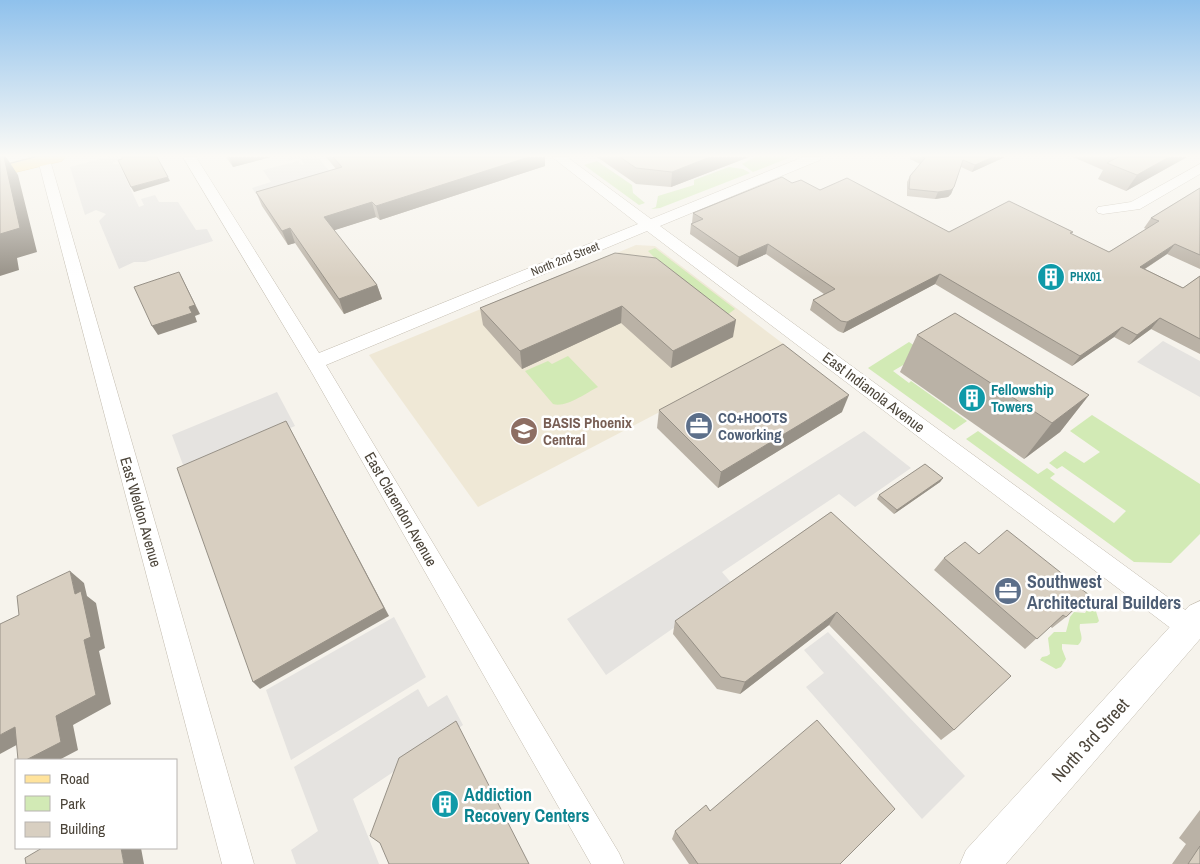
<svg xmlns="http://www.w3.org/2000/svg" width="1200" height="864" font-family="'Archivo Narrow',sans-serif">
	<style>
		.education { fill: #efe8d6 }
		.green { fill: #d2eab5 }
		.parking { fill: #e5e3e0 }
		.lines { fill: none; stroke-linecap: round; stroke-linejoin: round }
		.minor-casing { stroke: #c2bbae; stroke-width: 1 }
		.tertiary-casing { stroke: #c2bbae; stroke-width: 1 }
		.primary-casing { stroke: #e6c16a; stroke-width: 1 }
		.minor { fill: #fff; fill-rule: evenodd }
		.tertiary { fill: #fff; fill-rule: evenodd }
		.primary { fill: #ffe39c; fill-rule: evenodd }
		.tram { stroke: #9a9a9a; stroke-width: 1 }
		.wall { fill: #bab2a6 }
		.shaded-wall { fill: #979187 }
		.building { fill: #d8cfc1; stroke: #979187 }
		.labels { text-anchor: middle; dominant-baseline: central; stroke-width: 5; stroke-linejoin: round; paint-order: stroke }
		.far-street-label { font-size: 12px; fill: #4b4439; stroke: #fff }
		.far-culture-label { font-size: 12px; font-weight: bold; fill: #0d838f; stroke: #fff; text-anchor: start }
		.culture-label { font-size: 15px; font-weight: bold; fill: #0d838f; stroke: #fff; text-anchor: start }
		.street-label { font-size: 15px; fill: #4b4439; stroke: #fff }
		.service-label { font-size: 15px; font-weight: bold; fill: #4e5e75; stroke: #fff; text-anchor: start }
		.education-label { font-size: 15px; font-weight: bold; fill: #785e54; stroke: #fff; text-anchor: start }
		.near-service-label { font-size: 18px; font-weight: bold; fill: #4e5e75; stroke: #fff; text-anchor: start }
		.near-street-label { font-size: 18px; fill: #4b4439; stroke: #fff }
		.near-culture-label { font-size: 18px; font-weight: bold; fill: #0d838f; stroke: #fff; text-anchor: start }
	</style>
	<rect width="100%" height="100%" fill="#f6f3ec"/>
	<polygon class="education" points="636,245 655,246 786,346 478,507 369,355"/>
	<g class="green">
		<polygon points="755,157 791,157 753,172 742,164"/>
		<polygon points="597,161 632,185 633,193 645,203 639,205 584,165"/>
		<polygon points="729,167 743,169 750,173 660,208 651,209 656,207 658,196 694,185 694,180"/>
		<polygon points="655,248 735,309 718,322 648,251"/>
		<polygon points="909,342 921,350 910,361 893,371 909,383 911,381 967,421 954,430 868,368"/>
		<path d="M568,356L598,387C586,393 566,408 553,404L525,371L548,361L552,364Z"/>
		<polygon points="1092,415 1200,484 1200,534 1171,563 1134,562 966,439 978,431 1038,474 1047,468 1055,474 1050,478 1114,523 1126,511 1062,466 1057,469 1049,463 1065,451 1084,463 1100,452 1070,431"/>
		<path d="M1085,592L1091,595L1099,621L1097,623L1080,624C1078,632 1086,638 1078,645L1062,644V649L1066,659L1061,667L1056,669L1040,660L1042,657L1047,656L1050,654L1048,638L1054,632H1066L1070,617L1074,612L1085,613L1087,610L1081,594Z"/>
	</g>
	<g class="parking">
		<polygon points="107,157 130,157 113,162 114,164 119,164 139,207 144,205 141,199 155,195 159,202 178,202 196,230 207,229 213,241 145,262 134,262 119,269 99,221 106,214 96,210 85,215 70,167"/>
		<polygon points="287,157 318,157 330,172 256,194 252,188 271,182 263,170 298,161 302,165 304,164 300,158 289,160"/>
		<polygon points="1163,341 1200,361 1200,397 1137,362"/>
		<polygon points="277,392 295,426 186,473 172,435"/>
		<polygon points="864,431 911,468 855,507 839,494 722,572 734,586 606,675 567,619"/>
		<polygon points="394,617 426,677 291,760 266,690"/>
		<polygon points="828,632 965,776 922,819 806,687 824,673 804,650"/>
		<polygon points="418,689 428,707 447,695 463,725 353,799 379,864 296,864 291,850 318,831 294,767"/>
	</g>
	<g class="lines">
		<g class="minor-casing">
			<g id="minor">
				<polygon points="39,157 49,157 50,160 254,864 222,864 38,160"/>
				<polygon points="183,157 196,157 319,353 638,224 552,157 567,157 651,219 803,157 821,157 820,160 660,226 1199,620 1199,636 1190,640 1181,636 647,231 326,365 619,853 624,864 591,864 312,373"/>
				<polygon points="1200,164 1200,174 1140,209 1103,214 1098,213 1096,210 1098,207 1131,202"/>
			</g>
		</g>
		<g class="tertiary-casing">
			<polygon id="tertiary" points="1200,601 1200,639 1006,864 960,864 966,850 1189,606"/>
		</g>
		<g class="primary-casing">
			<polygon id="primary" points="34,157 65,157 62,161 0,176 0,166"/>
		</g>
		<use href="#minor" class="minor"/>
		<use href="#tertiary" class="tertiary"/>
		<use href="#primary" class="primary"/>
		<polyline class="tram" points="0,166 35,157"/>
	</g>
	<g class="wall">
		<polygon points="226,157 271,157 233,167"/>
		<polygon points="326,157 545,157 545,166 380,220 376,217 334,230 377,285 382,299 344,314 295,243 288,245 262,206 256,192 336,169"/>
		<polygon points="597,157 749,157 671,187 636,184"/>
		<polygon points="910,157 1005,157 972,172 961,167 951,194 948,197 935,199 907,196 907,182 910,176 920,164 910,159"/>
		<polygon points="1073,157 1187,157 1126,191 1098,179 1103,170"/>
		<polygon points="792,183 820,190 949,232 1073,232 1071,234 1109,252 1146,229 1144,228 1151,218 1200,188 1200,269 1167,254 1145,269 1183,288 1200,276 1200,354 1151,329 1129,345 1114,337 1072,366 935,284 843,333 838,331 810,310 813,300 824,294 766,254 737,267 690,234 691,224 693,224 692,223 693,213"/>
		<polygon points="615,253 733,337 671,368 621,323 522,369 483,325 480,308"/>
		<polygon points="917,335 1089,395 1060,432 1024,459 900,372"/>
		<polygon points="659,410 842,412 718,488 657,428"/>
		<polygon points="943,478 940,482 894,514 877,499 879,495"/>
		<polygon points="831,512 954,730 941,740 829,625 740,694 717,689 673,634 675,621"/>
		<polygon points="979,554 1066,617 1052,628 1050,626 1025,649 934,570 944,558"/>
		<polygon points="1200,810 1200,864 1172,864 1186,844 1179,838"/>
		<polygon points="710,811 840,864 689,864 672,839 675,831"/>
	</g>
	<g class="shaded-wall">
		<polygon points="4,157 6,157 18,175 37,252 17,258 19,270 0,276 0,234"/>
		<polygon points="229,157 271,157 233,167"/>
		<polygon points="529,157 545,157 545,166 380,220 376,206"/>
		<polygon points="710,157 749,157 671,187 672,172"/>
		<polygon points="993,157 1005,157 972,172 975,165"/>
		<polygon points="1169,157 1187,157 1126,191 1137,175"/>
		<polygon points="168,177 170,181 134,192 131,187"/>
		<polygon points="954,187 951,194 948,197 935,199 938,192"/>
		<polygon points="372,202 376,217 329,232 324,217"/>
		<polygon points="290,228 295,243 288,245 282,231"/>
		<polygon points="768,244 766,254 737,267 739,257"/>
		<polygon points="1175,244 1167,254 1132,277 1140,267"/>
		<polygon points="179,272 200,314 195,316 197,322 158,335 152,326 189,307"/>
		<polygon points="940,274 935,284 843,333 847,322"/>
		<polygon points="377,285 382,299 344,314 339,299"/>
		<polygon points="622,306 621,323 522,369 520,351"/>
		<polygon points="1160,318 1151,329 1129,345 1137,335"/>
		<polygon points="736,320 733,337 671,368 673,351"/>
		<polygon points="1122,327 1114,337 1072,366 1080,356"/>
		<polygon points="849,395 842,412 718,488 721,472"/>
		<polygon points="1089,395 1060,432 1024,459 1052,423"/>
		<polygon points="286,421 389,616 260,689 253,682"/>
		<polygon points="943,478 940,482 894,514 897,510"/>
		<polygon points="70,571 84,583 87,596 96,603 105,648 99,651 111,704 73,725 78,750 59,760 26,760 56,716 75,594"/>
		<polygon points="837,612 829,625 740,694 745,682"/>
		<polygon points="15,727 33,736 0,754 0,735"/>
		<polygon points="121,848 141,848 144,864 124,864"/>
	</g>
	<g class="building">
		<polygon points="0,157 4,157 20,228 0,234"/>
		<polygon points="122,157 157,157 168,177 131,187 118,160 122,159"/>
		<polygon points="333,157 529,157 376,206 372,202 324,217 377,285 339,299 290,228 282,231 256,192 342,167"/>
		<polygon points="620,157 710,157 672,172 636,168"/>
		<polygon points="922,157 993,157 975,165 963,160 954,187 951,190 938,192 909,189 910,176 925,158"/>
		<polygon points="1118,157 1169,157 1137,175 1107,163"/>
		<polygon points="782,177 792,183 801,180 820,190 847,178 949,232 1009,201 1073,232 1070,233 1109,252 1159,221 1151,218 1200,188 1200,255 1175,244 1140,267 1183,288 1200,276 1200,339 1160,318 1137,335 1122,327 1080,356 940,274 847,322 841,321 813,300 835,289 768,244 739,257 691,224 703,219 693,213"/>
		<polygon points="615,253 656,258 736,320 673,351 622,306 520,351 480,308"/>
		<polygon points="179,272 195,305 189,307 192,313 152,326 134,287"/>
		<polygon points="955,313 1089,395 1052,423 917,335"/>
		<polygon points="783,344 849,395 721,472 659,410"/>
		<polygon points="286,421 384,608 253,682 177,468"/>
		<polygon points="925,464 943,478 897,510 879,495"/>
		<polygon points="831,512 1011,676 954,730 837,612 745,682 721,677 675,621"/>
		<polygon points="1007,530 1089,595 1066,617 1063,615 1037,639 944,558 965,542 979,554"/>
		<polygon points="70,571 75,594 81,591 91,637 84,640 96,695 56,716 61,742 26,760 18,760 15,727 0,735 0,624 19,615 17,596"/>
		<polygon points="817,720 895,809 840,864 698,864 675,831 706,805 710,811"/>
		<polygon points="456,721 529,864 389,864 380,843 370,836 399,758"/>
		<polygon points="1200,846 1200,864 1188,864"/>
		<polygon points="42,848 121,848 124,864 26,864 25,858"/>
	</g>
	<linearGradient id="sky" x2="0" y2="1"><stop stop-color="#8fc1ec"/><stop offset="0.56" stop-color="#fbfaf6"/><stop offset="1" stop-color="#fbfaf6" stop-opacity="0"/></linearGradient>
	<rect width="1200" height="278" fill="url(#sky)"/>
	<defs>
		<g id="building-disc" transform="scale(1.4375)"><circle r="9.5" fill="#0f9aa8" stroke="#fff"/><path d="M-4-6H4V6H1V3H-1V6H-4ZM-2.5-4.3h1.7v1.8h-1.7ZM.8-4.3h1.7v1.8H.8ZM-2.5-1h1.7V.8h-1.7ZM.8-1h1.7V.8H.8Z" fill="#fff"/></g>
		<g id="office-disc" transform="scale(1.4375)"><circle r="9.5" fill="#5c6f8a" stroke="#fff"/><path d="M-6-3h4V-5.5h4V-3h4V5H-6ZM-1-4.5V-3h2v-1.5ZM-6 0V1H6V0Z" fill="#fff"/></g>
		<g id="school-disc" transform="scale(1.4375)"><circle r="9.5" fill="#8d6e63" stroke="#fff"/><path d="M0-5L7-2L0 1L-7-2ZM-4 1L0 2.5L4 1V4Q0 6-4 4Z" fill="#fff"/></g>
	</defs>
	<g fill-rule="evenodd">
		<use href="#building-disc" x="1051" y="277"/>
		<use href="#building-disc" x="972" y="398"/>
		<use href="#office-disc" x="699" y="426"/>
		<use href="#school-disc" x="524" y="431"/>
		<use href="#office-disc" x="1008" y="591"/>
		<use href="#building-disc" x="445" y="804"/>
	</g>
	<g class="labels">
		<g class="far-street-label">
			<text transform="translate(565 259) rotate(-22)">North 2nd Street</text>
		</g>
		<g class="far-culture-label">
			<text x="1070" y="277">PHX01</text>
		</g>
		<g class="culture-label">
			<text x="991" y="389">Fellowship<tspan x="991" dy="17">Towers</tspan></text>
		</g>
		<g class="street-label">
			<text transform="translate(874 392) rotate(37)">East Indianola Avenue</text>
			<text transform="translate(401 509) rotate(60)">East Clarendon Avenue</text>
			<text transform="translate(141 512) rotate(74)">East Weldon Avenue</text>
		</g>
		<g class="service-label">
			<text x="718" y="417">CO+HOOTS<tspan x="718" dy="17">Coworking</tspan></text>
		</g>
		<g class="education-label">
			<text x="543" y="422">BASIS Phoenix<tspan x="543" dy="17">Central</tspan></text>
		</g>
		<g class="near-service-label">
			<text x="1027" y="581">Southwest<tspan x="1027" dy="21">Architectural Builders</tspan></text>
		</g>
		<g class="near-street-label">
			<text transform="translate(1090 740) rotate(-48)">North 3rd Street</text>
		</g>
		<g class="near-culture-label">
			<text x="464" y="794">Addiction<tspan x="464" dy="21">Recovery Centers</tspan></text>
		</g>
	</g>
	<rect x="15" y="759" width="162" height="90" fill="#ffffff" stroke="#b7b4b0"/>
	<rect x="25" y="775" width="25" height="8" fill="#ffe39c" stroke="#b7b4b0"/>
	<text x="60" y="784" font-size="15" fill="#4b4439">Road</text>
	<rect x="25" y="796" width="25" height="15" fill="#d2eab5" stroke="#b7b4b0"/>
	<text x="60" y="809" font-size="15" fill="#4b4439">Park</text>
	<rect x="25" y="822" width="25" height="15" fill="#d8cfc1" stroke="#b7b4b0"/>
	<text x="60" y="834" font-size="15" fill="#4b4439">Building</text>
</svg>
